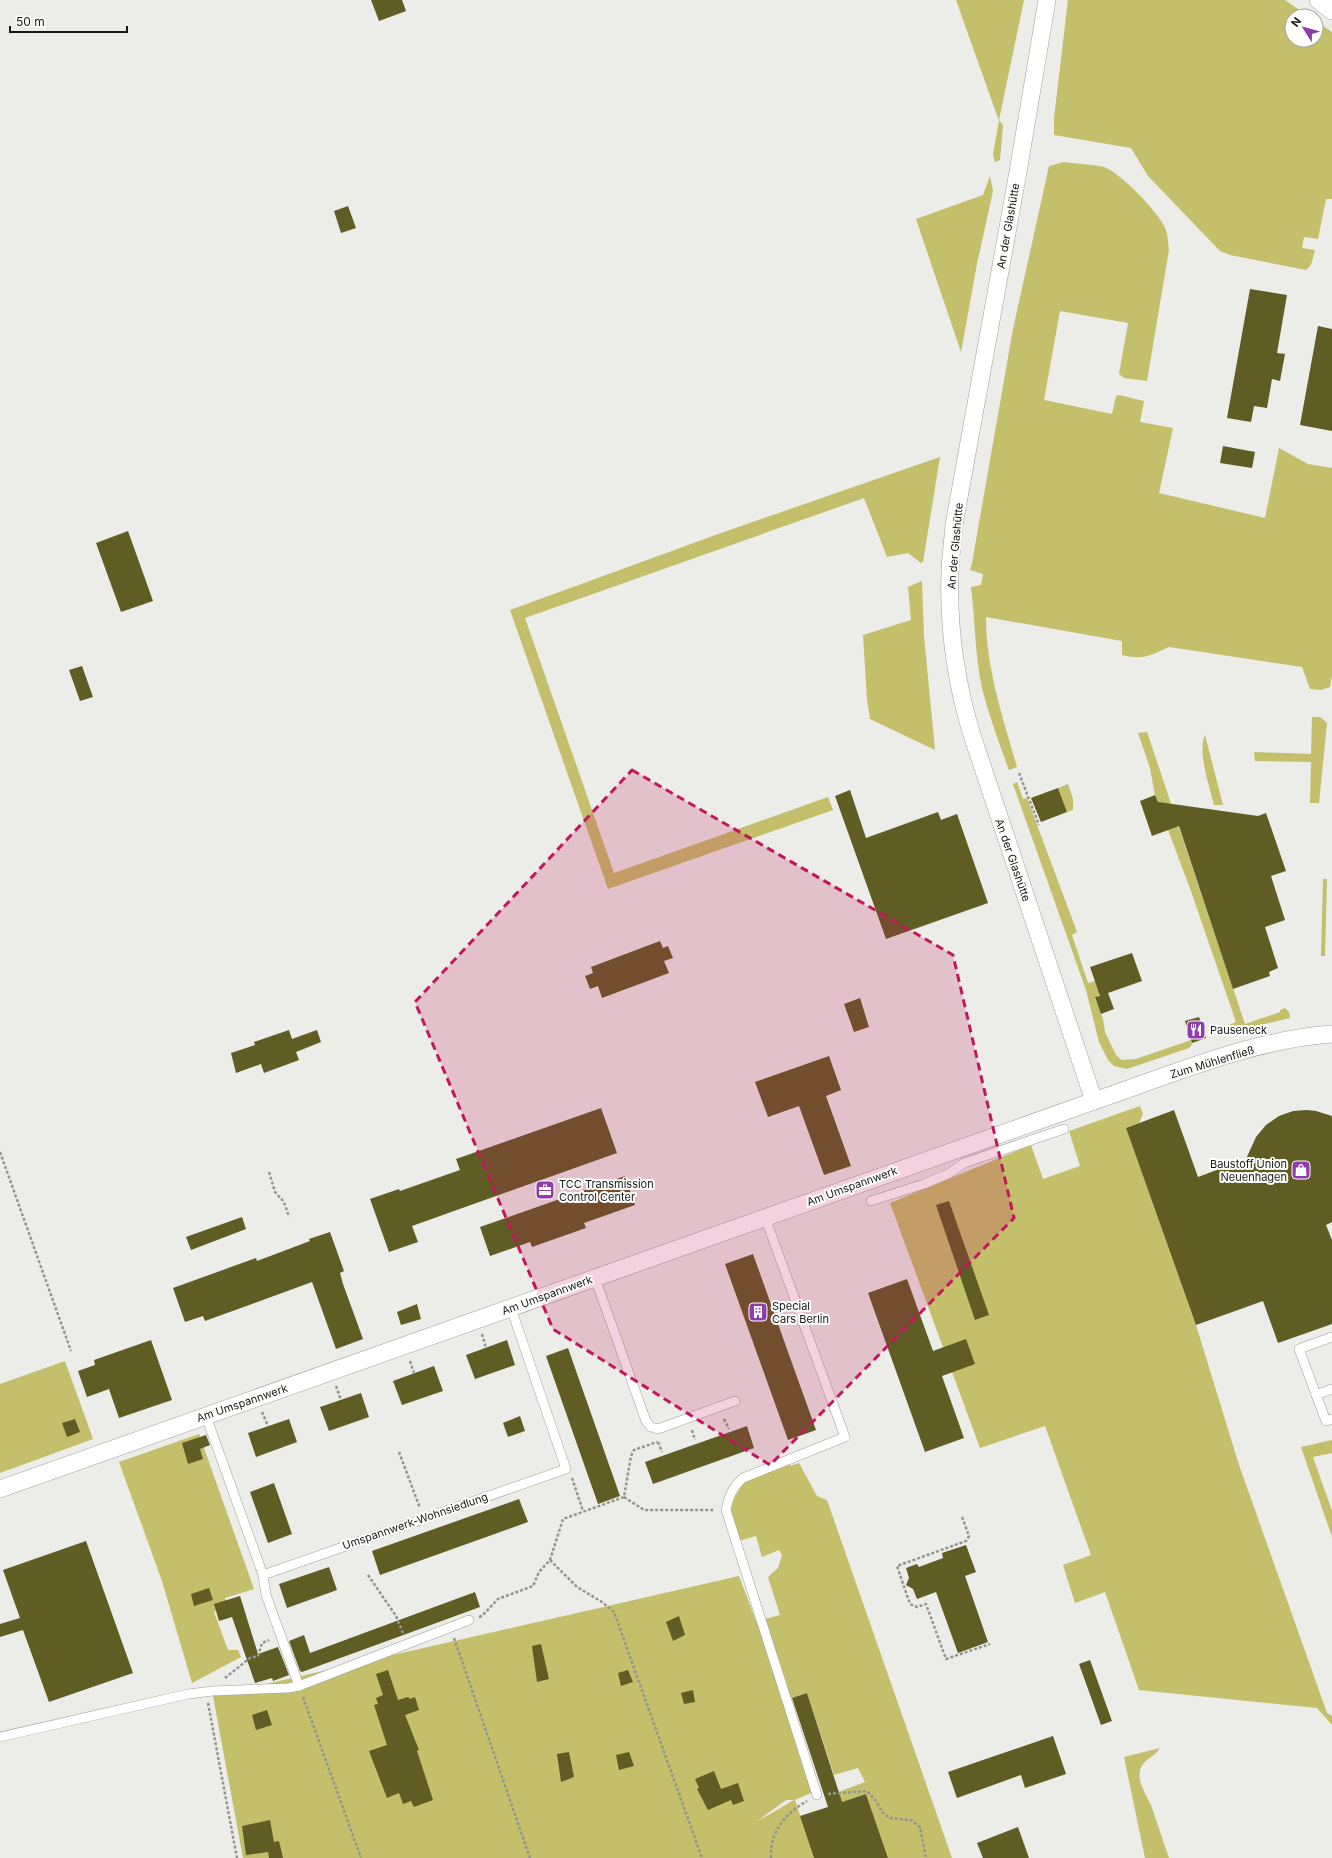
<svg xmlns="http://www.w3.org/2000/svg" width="1332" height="1858" font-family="Inter,sans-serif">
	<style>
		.green { fill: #c3bf6a; fill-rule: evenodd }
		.building { fill: #5f5c24 }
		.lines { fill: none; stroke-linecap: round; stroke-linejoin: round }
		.lane-casing { stroke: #9f9f9c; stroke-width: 10 }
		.street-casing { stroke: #9f9f9c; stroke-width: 18 }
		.path { stroke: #949492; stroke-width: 2.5; stroke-dasharray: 3 2; stroke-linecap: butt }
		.lane { stroke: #fff; stroke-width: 9 }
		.street { stroke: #fff; stroke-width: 17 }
		.marked { fill: #c2185b; fill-opacity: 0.2; stroke: #c2185b; stroke-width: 3; stroke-dasharray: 8 5; stroke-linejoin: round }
		.labels { text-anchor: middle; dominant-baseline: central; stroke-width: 4; stroke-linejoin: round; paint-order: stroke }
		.street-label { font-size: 11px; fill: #171716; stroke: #fffffe }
		.poi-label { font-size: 11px; fill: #171716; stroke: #fffffe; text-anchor: start }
	</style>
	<rect width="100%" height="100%" fill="#ecece8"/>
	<g class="green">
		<polygon points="956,0 1024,0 999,120 1003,125 1000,160 995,162 993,154 999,121"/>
		<polygon points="1068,0 1285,0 1308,16 1292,16 1292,40 1316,40 1316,21 1332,32 1332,199 1326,199 1318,239 1304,237 1302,248 1315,250 1311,265 1306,270 1230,255 1220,251 1148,176 1131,148 1054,135 1054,118"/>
		<path d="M1064,162C1077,164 1091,164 1104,167C1118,171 1156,210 1163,224C1168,232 1168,241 1169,250L1147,381L1124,378L1119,374L1128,323L1060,311L1044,400L1112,414L1116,396L1119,395L1144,401L1140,422L1173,428L1159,493L1265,518L1279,448L1308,464L1332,468V675L1330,687L1321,690L1310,689L1302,667L1169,647C1149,656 1144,660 1122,655V641L986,617C986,668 1003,718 1017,767L1009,770C999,743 989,716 982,688C975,655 975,620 971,587L981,585L983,574L970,570L972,563L1013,329L1049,166Z"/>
		<polygon points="990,176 993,191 977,264 961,352 916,219 983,195"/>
		<polygon points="940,457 923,562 921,563 908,553 887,557 864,498 525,618 614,873 828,797 833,810 608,889 510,610 721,533"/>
		<polygon points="922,581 924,636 935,750 870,719 867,699 863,635 911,620 908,587"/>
		<polygon points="1312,717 1320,717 1327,723 1319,803 1310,803 1311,762 1255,761 1254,752 1311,754"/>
		<polygon points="1147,732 1245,1024 1280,1012 1280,1010 1285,1008 1289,1012 1290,1018 1232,1032 1229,1025 1236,1022 1192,894 1155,795 1150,768 1138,733"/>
		<path d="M1205,735L1223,805H1214C1210,788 1197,751 1205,735Z"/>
		<polygon points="1017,782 1023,799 1027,798 1077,932 1072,935 1088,983 1095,981 1100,995 1095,998 1103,1019 1105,1032 1116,1055 1122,1060 1136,1059 1191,1040 1192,1045 1189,1048 1127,1069 1114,1066 1108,1060 1099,1042 1086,990 1013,784"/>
		<polygon points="1068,784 1073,799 1073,810 1067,812 1058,788"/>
		<polygon points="1323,879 1327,879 1325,956 1321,956"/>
		<polygon points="1140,1106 1143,1114 1139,1123 1126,1128 1196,1325 1239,1465 1327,1713 1332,1716 1332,1725 1317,1708 1139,1690 1105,1592 1075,1603 1063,1565 1091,1555 1045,1426 980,1448 890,1203 1031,1145 1043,1179 1080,1166 1069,1131"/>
		<polygon points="65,1361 93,1439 0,1473 0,1384"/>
		<polygon points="199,1434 254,1589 225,1598 227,1607 214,1612 228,1650 238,1650 241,1657 192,1683 162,1581 119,1462"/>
		<polygon points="1332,1440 1332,1453 1313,1457 1332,1511 1332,1537 1301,1447"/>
		<polygon points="790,1462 790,1466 799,1463 817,1496 827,1500 952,1858 888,1858 866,1794 831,1806 833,1794 865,1782 858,1768 834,1775 807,1693 792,1698 789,1697 787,1684 765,1619 780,1615 768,1577 778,1568 782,1555 779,1550 762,1557 756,1536 742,1540 737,1540 730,1506 742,1485 746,1482"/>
		<path d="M739,1576L820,1789L795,1800L814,1858H243L213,1696ZM786,1800H794L756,1822Z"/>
		<path d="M1160,1748C1155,1757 1143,1759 1140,1770C1137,1783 1148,1797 1152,1808C1158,1825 1163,1841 1169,1858H1145L1124,1757Z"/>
	</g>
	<g class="building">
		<polygon points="371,0 402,0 406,11 379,21"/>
		<polygon points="348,206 356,228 341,233 334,211"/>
		<polygon points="1250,289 1287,295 1277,353 1285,354 1280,381 1272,379 1267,408 1254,406 1251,422 1227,418"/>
		<polygon points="1318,326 1332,329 1332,431 1300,425"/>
		<polygon points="1223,446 1255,452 1252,468 1220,463"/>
		<polygon points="128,531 153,601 121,612 96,543"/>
		<polygon points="82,666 93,697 80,701 69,670"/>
		<polygon points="1058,788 1067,812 1041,822 1031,798"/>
		<polygon points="850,790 866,838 938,812 941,820 957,814 988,903 886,939 835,796"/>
		<polygon points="1155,795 1158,802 1258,816 1266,813 1286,871 1271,876 1285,920 1265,927 1278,968 1269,972 1270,976 1233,989 1179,826 1152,836 1140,801"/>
		<polygon points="660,941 663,948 668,946 673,958 664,961 669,973 602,998 598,986 590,989 585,976 593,973 591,967"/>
		<polygon points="1132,953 1142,981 1108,993 1114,1009 1101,1014 1095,997 1100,996 1090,967"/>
		<polygon points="860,998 869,1027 854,1032 844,1004"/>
		<polygon points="1199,1017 1206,1038 1192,1043 1185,1021"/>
		<polygon points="289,1030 292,1039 317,1030 321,1042 296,1052 299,1060 264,1073 261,1064 236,1073 231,1053 255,1045 254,1042"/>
		<polygon points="829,1056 841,1090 826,1096 851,1166 824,1175 799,1106 768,1117 755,1082"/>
		<polygon points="601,1108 617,1153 412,1226 418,1242 389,1252 370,1199 399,1189 400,1191 460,1170 456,1159"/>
		<polygon points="1174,1110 1198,1177 1246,1159 1256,1137 1266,1125 1279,1116 1293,1111 1307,1110 1316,1111 1332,1116 1332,1222 1326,1225 1332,1240 1332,1324 1278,1343 1263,1301 1196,1325 1126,1128"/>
		<polygon points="625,1176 635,1205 584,1223 586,1228 532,1247 530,1242 490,1256 480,1227"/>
		<polygon points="949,1201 989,1315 975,1320 936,1205"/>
		<polygon points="242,1217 246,1229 191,1250 186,1237"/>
		<polygon points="330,1232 344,1271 340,1273 343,1284 363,1339 336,1349 312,1282 205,1321 203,1316 185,1322 173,1288 256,1258 257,1261 310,1241 309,1239"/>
		<polygon points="753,1254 816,1430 788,1440 725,1264"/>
		<polygon points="907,1279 933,1351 966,1339 975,1364 942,1376 964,1438 925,1452 868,1293"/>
		<polygon points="417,1304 421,1319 401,1325 397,1312"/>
		<polygon points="151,1340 172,1400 119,1418 109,1389 87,1397 78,1371 95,1365 94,1360"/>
		<polygon points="507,1340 515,1365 475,1379 466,1355"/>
		<polygon points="568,1348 620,1496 598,1504 546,1356"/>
		<polygon points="434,1366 443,1391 402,1405 393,1381"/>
		<polygon points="361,1393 369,1417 329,1431 320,1407"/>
		<polygon points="520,1416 525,1431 508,1437 503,1423"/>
		<polygon points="75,1419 80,1432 67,1437 62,1423"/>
		<polygon points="289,1419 297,1442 256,1457 248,1433"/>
		<polygon points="747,1426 754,1448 653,1484 645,1462"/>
		<polygon points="206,1435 210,1445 200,1449 203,1459 188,1464 182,1443"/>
		<polygon points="274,1483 292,1534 268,1543 250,1492"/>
		<polygon points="519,1499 528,1522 380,1575 372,1551"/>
		<polygon points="86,1541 133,1673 49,1702 23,1630 0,1637 0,1624 20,1618 3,1570"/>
		<polygon points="966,1545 976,1572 965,1576 988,1642 958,1653 936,1592 917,1599 913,1589 906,1585 909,1578 906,1568 917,1564 919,1567 943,1558 942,1553"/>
		<polygon points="329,1567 337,1590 287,1608 279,1584"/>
		<polygon points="209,1588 213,1600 194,1606 191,1594"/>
		<polygon points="475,1592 480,1607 302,1672 300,1671 289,1641 304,1635 310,1653"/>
		<polygon points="240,1596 258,1654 278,1647 289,1675 273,1681 272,1678 255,1683 232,1617 219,1621 214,1604"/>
		<polygon points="679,1616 685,1635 673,1641 666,1622"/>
		<polygon points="541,1644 549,1679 537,1682 532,1646"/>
		<polygon points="1090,1660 1112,1721 1101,1725 1079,1664"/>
		<polygon points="388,1670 398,1700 408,1697 410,1699 415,1697 419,1710 405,1715 419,1750 417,1751 433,1800 414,1807 411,1801 403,1804 399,1793 387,1798 369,1751 387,1745 374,1705 378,1704 376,1698 383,1695 376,1674"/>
		<polygon points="628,1670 633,1682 621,1686 618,1673"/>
		<polygon points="693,1690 695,1702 684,1704 681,1693"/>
		<polygon points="807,1693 842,1802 866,1794 888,1858 814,1858 800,1816 828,1807 792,1698"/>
		<polygon points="267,1710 272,1725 256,1730 252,1715"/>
		<polygon points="1053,1736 1066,1774 1025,1788 1021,1775 957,1798 948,1772"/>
		<polygon points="569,1752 574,1777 561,1782 557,1754"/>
		<polygon points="629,1752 634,1766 619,1770 616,1755"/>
		<polygon points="714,1771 721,1789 738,1783 744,1801 733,1805 731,1800 708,1810 697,1789 699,1788 695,1779"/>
		<polygon points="270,1820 274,1842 279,1841 283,1858 269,1858 268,1852 246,1855 242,1826"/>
		<polygon points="1018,1827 1029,1858 983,1858 977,1843"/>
	</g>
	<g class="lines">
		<g class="lane-casing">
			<g id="lane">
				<polyline points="871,1201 924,1184 948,1174 964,1163 1064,1129"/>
				<path d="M765,1217L845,1437L743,1478C732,1488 729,1496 726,1510L817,1795"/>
				<polyline points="595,1278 646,1421 651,1427 658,1429 735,1401"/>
				<polyline points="1332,1337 1299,1349 1326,1421 1332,1419"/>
				<polyline points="1316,1395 1332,1389"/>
				<polyline points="206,1416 263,1575 266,1595 299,1686"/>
				<polyline points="263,1575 566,1469 511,1308"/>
				<polyline points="0,1737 188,1694 213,1691 288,1688 299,1686 469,1620"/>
			</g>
		</g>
		<g class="street-casing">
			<g id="street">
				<path d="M1047,0L1018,172L954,525C953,541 950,558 950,574C948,628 956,681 971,732L1094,1101"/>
				<polyline points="1318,0 1332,11"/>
				<path d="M0,1489L1094,1101C1171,1075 1250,1040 1332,1034"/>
			</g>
		</g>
		<g class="path">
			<polyline points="1019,773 1039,825"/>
			<polyline points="0,1152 71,1351"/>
			<polyline points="269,1172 275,1192 284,1202 289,1217"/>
			<polyline points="482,1334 486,1348"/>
			<polyline points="410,1361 414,1373"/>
			<polyline points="336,1386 341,1400"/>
			<polyline points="262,1412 268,1426"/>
			<polyline points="724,1419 729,1429"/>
			<polyline points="692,1430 695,1440"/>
			<polyline points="658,1442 662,1452"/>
			<polyline points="399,1452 420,1508"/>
			<polyline points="572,1478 583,1511"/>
			<polyline points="624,1497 644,1510 714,1510"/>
			<polyline points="962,1517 969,1536 966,1541 897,1566 910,1604 917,1607 926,1604 946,1659 990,1644"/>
			<polyline points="550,1560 577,1587 602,1602 614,1612 702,1858"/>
			<polyline points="368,1575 396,1616 403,1633"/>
			<polyline points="479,1617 482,1616 498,1599 533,1586 539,1572 550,1560 563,1519 624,1497 631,1456 634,1450 657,1442"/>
			<polyline points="454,1638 530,1858"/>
			<polyline points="225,1678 250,1658 258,1656 262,1643 269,1640"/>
			<polyline points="303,1697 361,1858"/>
			<polyline points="208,1703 237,1858"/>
			<polyline points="828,1794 867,1791 876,1801 882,1812 890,1818 911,1820 920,1827 926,1858"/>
			<path d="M771,1858C769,1832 786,1813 807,1801"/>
		</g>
		<use href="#lane" class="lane"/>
		<use href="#street" class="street"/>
	</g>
	<path class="marked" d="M632,770L953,955L1014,1218L770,1465L553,1329L415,1002Z"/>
	<defs>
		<g id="restaurant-square" transform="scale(1)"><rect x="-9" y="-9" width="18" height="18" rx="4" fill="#903dac" stroke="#fffffe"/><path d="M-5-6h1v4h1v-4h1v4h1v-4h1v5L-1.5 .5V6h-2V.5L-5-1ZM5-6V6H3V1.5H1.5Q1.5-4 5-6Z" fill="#fff"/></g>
		<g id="shop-square" transform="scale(1)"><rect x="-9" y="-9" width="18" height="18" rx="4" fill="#903dac" stroke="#fffffe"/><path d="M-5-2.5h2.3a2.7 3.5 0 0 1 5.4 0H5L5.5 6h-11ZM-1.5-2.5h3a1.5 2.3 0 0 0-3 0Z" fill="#fff"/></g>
		<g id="office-square" transform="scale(1)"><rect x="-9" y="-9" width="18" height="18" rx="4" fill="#903dac" stroke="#fffffe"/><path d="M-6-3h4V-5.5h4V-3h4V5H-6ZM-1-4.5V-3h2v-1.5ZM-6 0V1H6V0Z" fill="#fff"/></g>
		<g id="building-square" transform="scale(1)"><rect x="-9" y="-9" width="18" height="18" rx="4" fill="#903dac" stroke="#fffffe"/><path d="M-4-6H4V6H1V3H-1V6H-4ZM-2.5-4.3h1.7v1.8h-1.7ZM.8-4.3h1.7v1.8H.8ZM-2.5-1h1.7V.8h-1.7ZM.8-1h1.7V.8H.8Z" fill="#fff"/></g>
	</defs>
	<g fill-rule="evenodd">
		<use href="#restaurant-square" x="1196" y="1030"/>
		<use href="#shop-square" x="1301" y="1170"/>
		<use href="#office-square" x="545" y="1190"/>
		<use href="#building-square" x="758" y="1312"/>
	</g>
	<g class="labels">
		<g class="street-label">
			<text transform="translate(1008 226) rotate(-80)">An der Glashütte</text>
			<text transform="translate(955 546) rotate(-85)">An der Glashütte</text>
			<text transform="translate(1013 860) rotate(71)">An der Glashütte</text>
			<text transform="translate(1212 1062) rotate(-17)">Zum Mühlenfließ</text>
			<text transform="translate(852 1186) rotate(-20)">Am Umspannwerk</text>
			<text transform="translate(547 1295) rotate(-20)">Am Umspannwerk</text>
			<text transform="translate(242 1403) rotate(-19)">Am Umspannwerk</text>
			<text transform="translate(415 1521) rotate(-19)">Umspannwerk-Wohnsiedlung</text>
		</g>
		<g class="poi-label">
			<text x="1210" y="1030">Pauseneck</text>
			<text x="1287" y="1164" text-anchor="end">Baustoff Union<tspan x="1287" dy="13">Neuenhagen</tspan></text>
			<text x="559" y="1184">TCC Transmission<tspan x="559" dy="13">Control Center</tspan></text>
			<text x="772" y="1306">Special<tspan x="772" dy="13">Cars Berlin</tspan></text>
		</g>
	</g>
	<g transform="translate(1304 28) rotate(307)"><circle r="19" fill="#fffffe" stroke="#a2a2a1"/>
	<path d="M0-3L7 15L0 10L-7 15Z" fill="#903dac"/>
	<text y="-6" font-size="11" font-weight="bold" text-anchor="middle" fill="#171716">N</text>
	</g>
	<path d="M10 26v6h117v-6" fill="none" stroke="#171716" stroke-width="2"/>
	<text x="16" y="26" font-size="12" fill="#171716" stroke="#fffffe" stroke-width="3" paint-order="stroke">50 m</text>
</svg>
